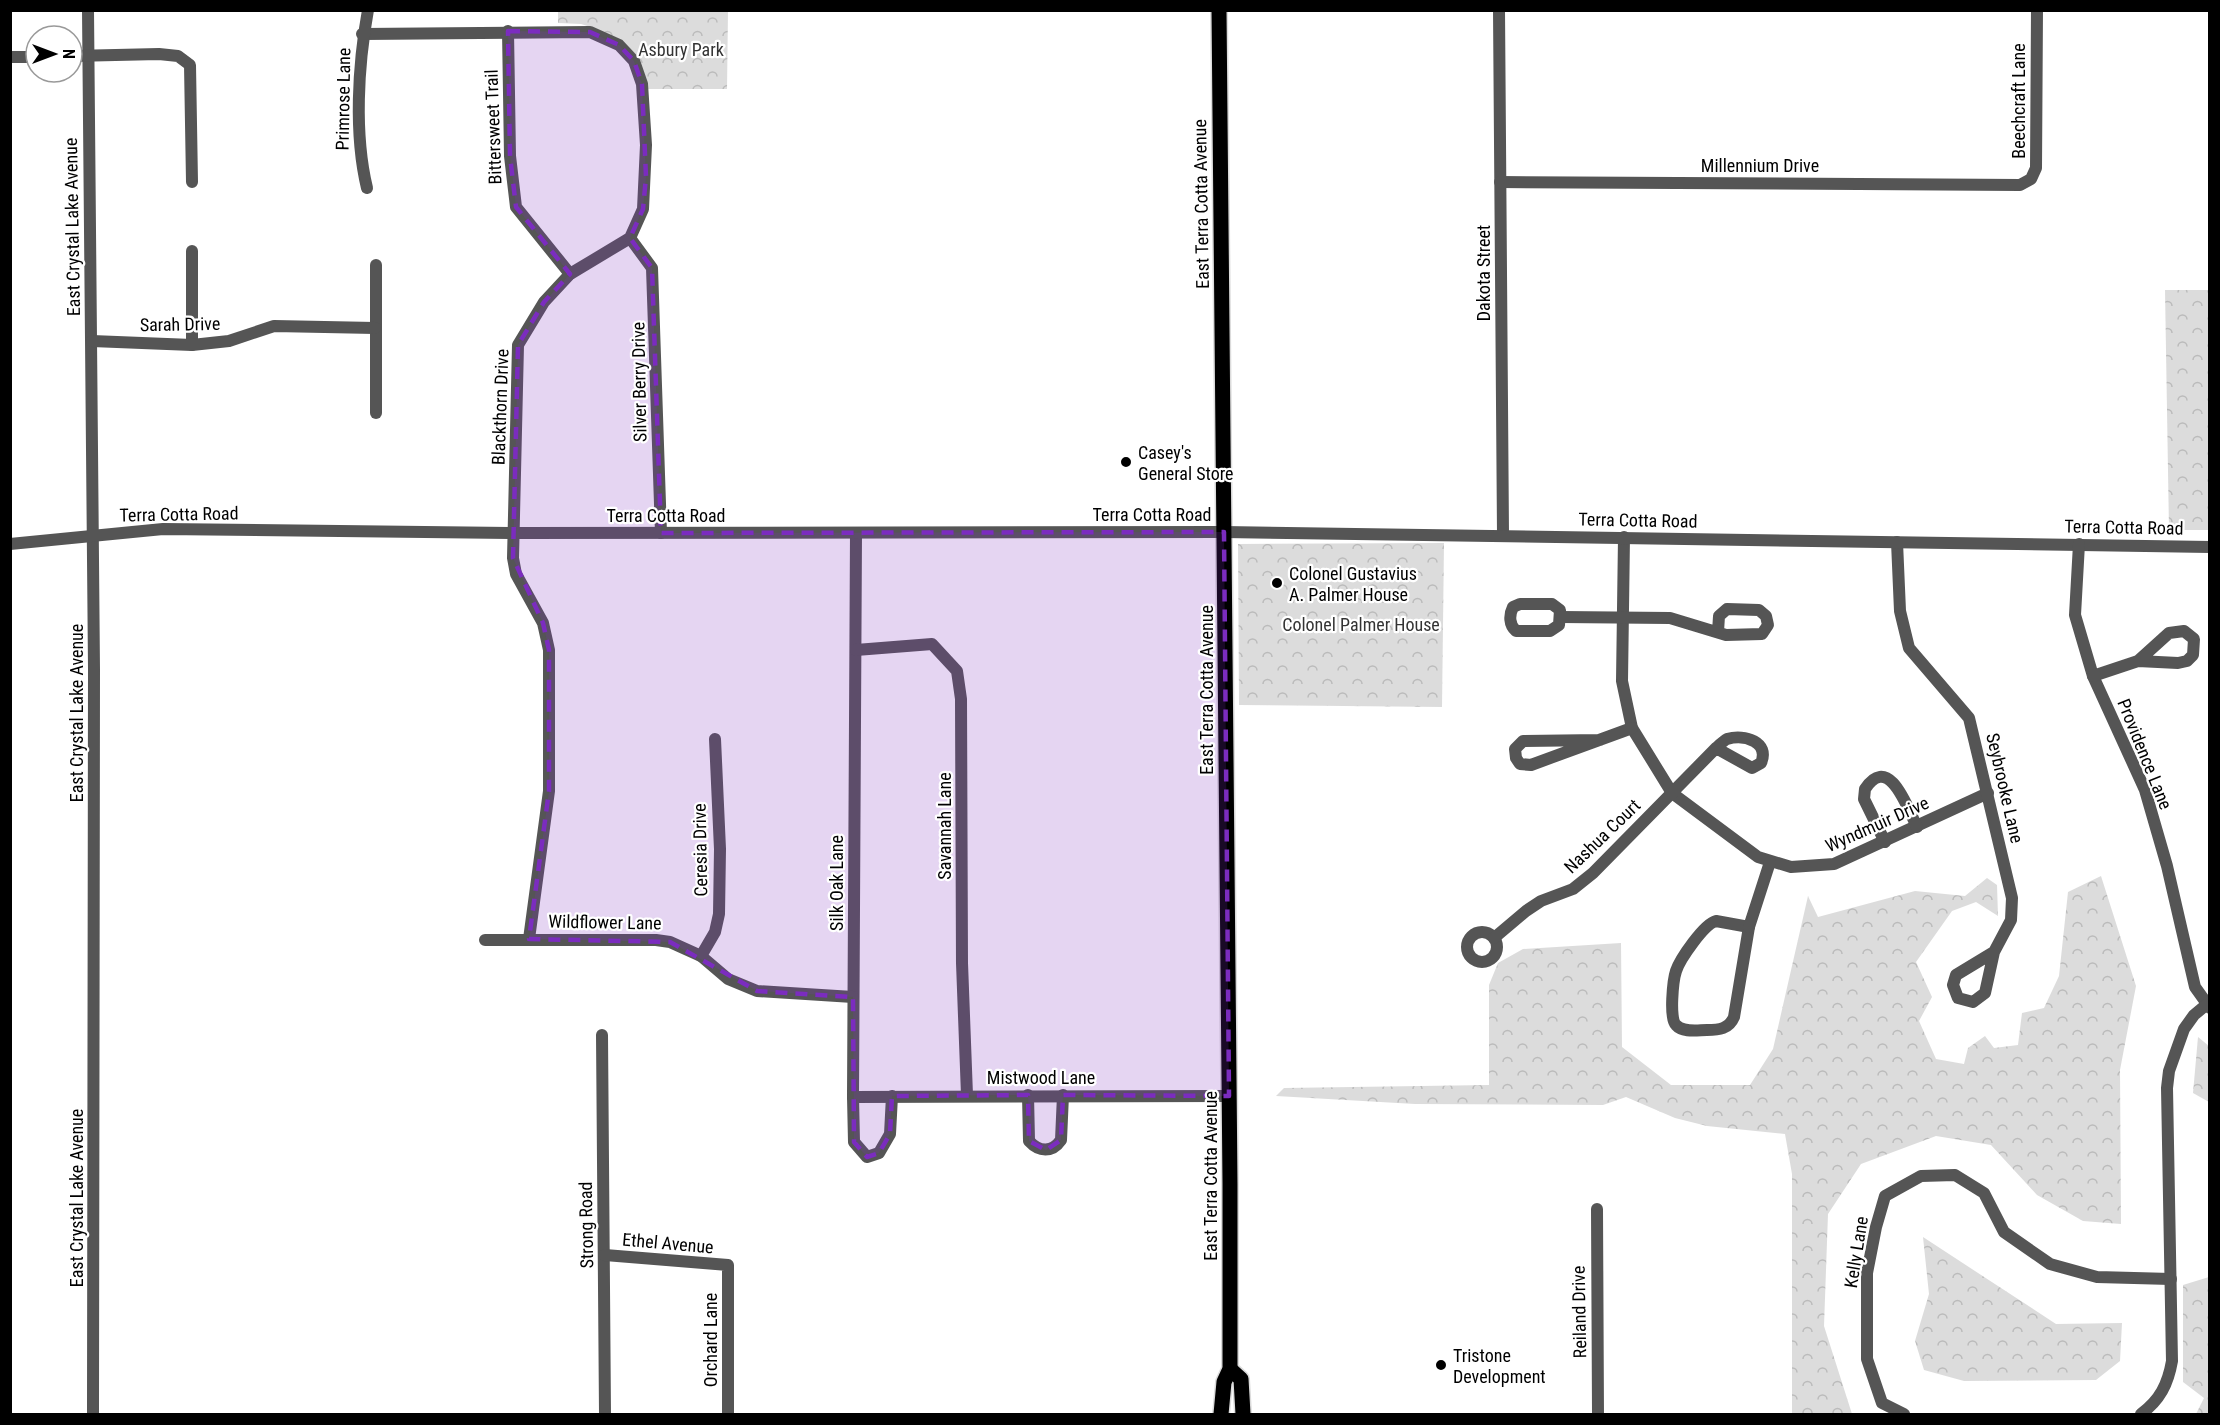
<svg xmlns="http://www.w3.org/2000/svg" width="2220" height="1425" font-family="'Roboto Condensed',sans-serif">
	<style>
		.forest { fill: url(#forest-crowns) }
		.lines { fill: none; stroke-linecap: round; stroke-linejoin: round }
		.major-casing { stroke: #dbdbdb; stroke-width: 18 }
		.minor { stroke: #555; stroke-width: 12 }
		.major { stroke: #000; stroke-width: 15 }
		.marked { fill: #7b2cbf; fill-opacity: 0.2; stroke: #7b2cbf; stroke-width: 4.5; stroke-dasharray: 12 8; stroke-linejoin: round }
		.poi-dot { fill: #000; stroke: #fff; stroke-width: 2 }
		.labels { text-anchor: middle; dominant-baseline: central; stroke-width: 4.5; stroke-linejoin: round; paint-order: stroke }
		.park-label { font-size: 18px; fill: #333; stroke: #fff }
		.street-label { font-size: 18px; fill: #000; stroke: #fff }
		.poi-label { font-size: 18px; fill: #000; stroke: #fff; text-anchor: start }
	</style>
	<defs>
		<pattern id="forest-crowns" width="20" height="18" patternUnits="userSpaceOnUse" patternTransform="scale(1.5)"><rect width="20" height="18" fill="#dcdcdc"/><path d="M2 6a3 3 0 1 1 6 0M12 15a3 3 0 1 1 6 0" fill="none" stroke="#bbb"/></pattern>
	</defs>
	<rect width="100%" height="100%" fill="#fff"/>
	<g class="forest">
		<polygon points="558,11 728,11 727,89 647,89 636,60 597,29 581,24 558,23"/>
		<polygon points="2165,290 2209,290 2209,530 2169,530"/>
		<polygon points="1444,543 1442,707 1239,705 1238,544"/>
		<polygon points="2101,876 2136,986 2120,1070 2121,1224 2083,1221 2037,1195 1991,1145 1936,1136 1861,1164 1828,1214 1824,1326 1852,1414 1792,1414 1792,1174 1785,1134 1707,1126 1675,1118 1626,1097 1603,1105 1415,1104 1276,1096 1284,1088 1489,1085 1489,985 1498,963 1523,949 1621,943 1622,1047 1671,1085 1750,1085 1773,1049 1808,896 1818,917 1915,891 1965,896 1987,878 1997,885 1998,916 1976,902 1952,911 1916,962 1932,997 1919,1021 1936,1059 1964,1064 1968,1048 1985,1036 1994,1048 2018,1045 2022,1013 2044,1008 2059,976 2068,892"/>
		<polygon points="2198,1037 2209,1046 2209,1102 2193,1093"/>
		<polygon points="1923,1237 2056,1324 2122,1323 2120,1361 2096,1380 1964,1381 1924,1370 1915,1341 1929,1294"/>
		<polygon points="2209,1277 2209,1414 2196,1414 2204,1398 2183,1382 2183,1285"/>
	</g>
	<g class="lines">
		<g class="major-casing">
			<g id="major">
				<polyline points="1219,10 1230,1184 1230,1369 1224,1382 1221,1414"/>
				<polyline points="1230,1369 1241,1379 1243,1414"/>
			</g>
		</g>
		<g class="minor">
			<polyline points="88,10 94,669 93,1414"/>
			<polyline points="1499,10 1503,535"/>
			<polyline points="508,31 510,156 516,207 570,274"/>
			<polyline points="362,34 590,32 619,45 634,61 642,84 646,145 643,209 630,238 570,274 544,302 518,345 513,558 516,574 543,623 549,650 549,791 529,939"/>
			<polyline points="72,56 159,54 178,56 190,65 192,182"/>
			<polyline points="10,57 36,57"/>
			<polyline points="1500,182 2020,185 2031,179 2036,168 2037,10"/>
			<path d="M367,188C354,134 358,65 368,10"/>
			<polyline points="630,238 652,268 661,533"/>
			<polyline points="192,251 192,345"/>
			<polyline points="376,265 376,413"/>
			<polyline points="92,341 192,345 229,341 274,326 375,328"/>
			<polyline points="856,533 853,1097 854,1142 867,1157 879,1153 890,1134 892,1096"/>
			<polyline points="1624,537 1622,681 1632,728 1672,793 1758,857 1791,867 1834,864 1988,793"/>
			<polyline points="1897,542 1900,611 1909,648 1969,718 2012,898 2011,920 1994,952 1985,993 1973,1002 1958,998 1953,985 1956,975 1994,952"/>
			<polyline points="10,544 163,529 514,533 1224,532 2210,547"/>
			<polyline points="2079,544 2075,615 2093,676 2145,790 2167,866 2195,987 2210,1008"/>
			<path d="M1520,604H1552L1560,610L1559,625L1550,631H1516C1509,625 1509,615 1513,607Z"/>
			<polyline points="1561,617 1670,618 1726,635 1762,634 1768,625 1766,616 1759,610 1727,609 1719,616 1718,632"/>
			<polyline points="856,650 932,644 957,671 961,699 962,963 967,1095"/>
			<polyline points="2093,676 2138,661 2178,663 2187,661 2193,655 2194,639 2184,631 2169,633 2138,661"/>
			<polyline points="1600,740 1523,741 1515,749 1516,758 1520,764 1531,765 1632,728"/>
			<path d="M1885,842L1864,799L1865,789C1889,752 1908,809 1917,827"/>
			<path d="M1716,921L1749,927L1734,1017C1729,1029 1719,1030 1707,1030C1698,1030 1683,1033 1676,1025C1669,1019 1673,980 1676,971C1680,959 1704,924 1716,921Z"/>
			<polyline points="1749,927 1770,862"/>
			<circle cx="1482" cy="947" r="15"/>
			<path d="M1494,938L1526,911L1541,901L1573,889L1593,873L1716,748C1719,746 1723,741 1727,739C1745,734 1770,742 1761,763L1752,768L1716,748"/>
			<polyline points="485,940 656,940 670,942 701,956 728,979 757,991 853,997"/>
			<polyline points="701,956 715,932 719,914 720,849 715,739"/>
			<polyline points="602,1035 605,1414"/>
			<path d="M1028,1095L1029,1141C1039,1152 1052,1153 1061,1140L1063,1095"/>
			<polyline points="853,1097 1229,1096"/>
			<polyline points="1597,1209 1598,1414"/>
			<polyline points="605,1255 728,1265 728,1414"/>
			<polyline points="1904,1414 1882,1403 1867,1359 1867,1273 1876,1227 1885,1196 1921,1176 1955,1175 1984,1193 2004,1232 2050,1264 2097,1277 2171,1279"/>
			<path d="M2141,1414C2160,1400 2168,1384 2172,1361L2167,1088L2169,1071L2184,1029L2194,1015L2206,1005"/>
		</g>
		<use href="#major" class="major"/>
	</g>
	<path class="marked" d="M508,31L590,32L619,45L634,61L642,84L646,177L643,209L630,238L652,268L661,533L1224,532L1229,1096L1063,1095L1061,1140L1046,1150L1029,1141L1028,1095L892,1096L890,1134L879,1153L867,1157L854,1142L853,997L757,991L670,942L529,939L549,791V650L543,623L513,558L518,345L544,302L570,274L516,207L510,156Z"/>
	<g class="poi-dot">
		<circle cx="1126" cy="462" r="6"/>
		<circle cx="1277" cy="583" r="6"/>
		<circle cx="1441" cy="1365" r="6"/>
	</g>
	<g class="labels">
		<g class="park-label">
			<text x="681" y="49">Asbury Park</text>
			<text x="1361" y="624">Colonel Palmer House</text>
		</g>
		<g class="street-label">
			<text transform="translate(343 99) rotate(-89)">Primrose Lane</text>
			<text transform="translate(2018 101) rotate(-90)">Beechcraft Lane</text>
			<text transform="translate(493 127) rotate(-92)">Bittersweet Trail</text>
			<text x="1760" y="165">Millennium Drive</text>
			<text transform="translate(1201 204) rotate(-91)">East Terra Cotta Avenue</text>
			<text transform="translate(72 227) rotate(-91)">East Crystal Lake Avenue</text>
			<text transform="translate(1483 273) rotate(-90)">Dakota Street</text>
			<text transform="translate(180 324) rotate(-1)">Sarah Drive</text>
			<text transform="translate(639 382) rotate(-91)">Silver Berry Drive</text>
			<text transform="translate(500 407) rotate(-88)">Blackthorn Drive</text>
			<text transform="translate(179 514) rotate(-1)">Terra Cotta Road</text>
			<text x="1152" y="514">Terra Cotta Road</text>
			<text x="666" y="515">Terra Cotta Road</text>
			<text transform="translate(1638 520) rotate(1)">Terra Cotta Road</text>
			<text transform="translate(2124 527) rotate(1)">Terra Cotta Road</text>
			<text transform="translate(1206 690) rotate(-90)">East Terra Cotta Avenue</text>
			<text transform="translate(76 713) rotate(-90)">East Crystal Lake Avenue</text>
			<text transform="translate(2145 754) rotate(68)">Providence Lane</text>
			<text transform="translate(2005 788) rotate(77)">Seybrooke Lane</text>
			<text transform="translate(1877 824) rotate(-24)">Wyndmuir Drive</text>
			<text transform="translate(944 826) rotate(-90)">Savannah Lane</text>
			<text transform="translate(1602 836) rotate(-44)">Nashua Court</text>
			<text transform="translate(700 850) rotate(-91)">Ceresia Drive</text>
			<text transform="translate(836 883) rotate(-90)">Silk Oak Lane</text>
			<text transform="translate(605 922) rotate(1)">Wildflower Lane</text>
			<text x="1041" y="1077">Mistwood Lane</text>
			<text transform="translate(1210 1176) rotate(-90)">East Terra Cotta Avenue</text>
			<text transform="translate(76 1198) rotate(-90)">East Crystal Lake Avenue</text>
			<text transform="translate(586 1225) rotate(-91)">Strong Road</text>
			<text transform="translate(668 1243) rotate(5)">Ethel Avenue</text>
			<text transform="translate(1856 1252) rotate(-81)">Kelly Lane</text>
			<text transform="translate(1579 1312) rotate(-91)">Reiland Drive</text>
			<text transform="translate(710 1340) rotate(-90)">Orchard Lane</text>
		</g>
		<g class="poi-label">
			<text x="1138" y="452">Casey's<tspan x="1138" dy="21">General Store</tspan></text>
			<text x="1289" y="573">Colonel Gustavius<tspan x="1289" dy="21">A. Palmer House</tspan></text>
			<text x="1453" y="1355">Tristone<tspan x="1453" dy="21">Development</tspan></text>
		</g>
	</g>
	<rect width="2220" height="1425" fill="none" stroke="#000000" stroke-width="24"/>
	<g transform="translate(54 54) rotate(90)"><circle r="28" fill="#ffffff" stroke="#999999" stroke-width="1.5"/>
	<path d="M0-4.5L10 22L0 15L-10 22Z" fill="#000000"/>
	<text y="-9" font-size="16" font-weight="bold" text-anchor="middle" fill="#000000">N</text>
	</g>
</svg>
